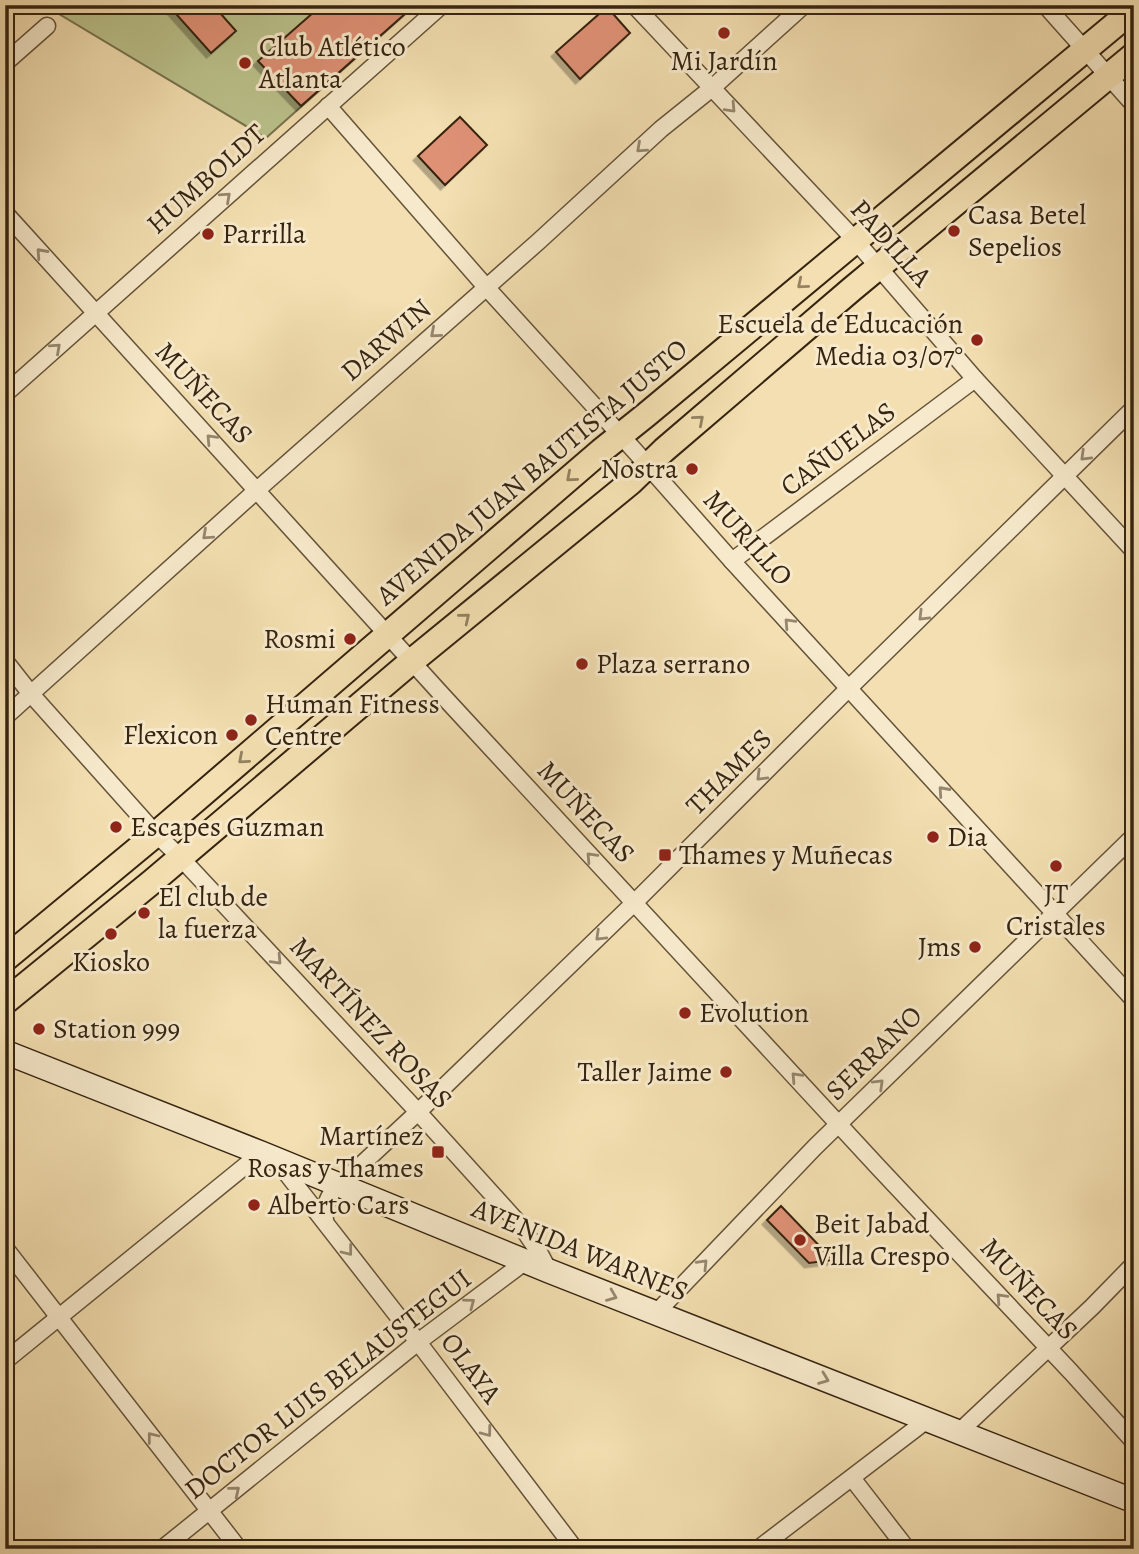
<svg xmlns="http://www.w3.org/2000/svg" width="1139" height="1554" font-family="Alegreya,serif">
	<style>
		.green { fill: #bbc28c; stroke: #78734e; stroke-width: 2 }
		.building { fill: #df9176; stroke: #362411; stroke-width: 2; filter: url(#shadow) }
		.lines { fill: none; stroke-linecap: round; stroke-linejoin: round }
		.minor-casing { stroke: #655339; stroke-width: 19 }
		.secondary-casing { stroke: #362411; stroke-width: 26 }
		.primary-casing { stroke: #362411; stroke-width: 28 }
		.minor { stroke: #f7eacc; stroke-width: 16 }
		.secondary { stroke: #f7eacc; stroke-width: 23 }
		.primary { stroke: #f3dfb1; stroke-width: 24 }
		.oneway { stroke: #96876e }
		.oneway2 { stroke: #948261 }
		.poi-dot { fill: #8f2418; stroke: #f7eacc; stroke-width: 2.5 }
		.labels { text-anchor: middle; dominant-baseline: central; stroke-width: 6; stroke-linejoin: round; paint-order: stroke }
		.poi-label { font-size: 28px; fill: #362411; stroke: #f7eacc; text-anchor: start }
		.street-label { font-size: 28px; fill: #362411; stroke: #f7eacc }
	</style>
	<defs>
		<filter id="shadow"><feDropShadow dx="-4.5" dy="4.5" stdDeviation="0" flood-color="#0004"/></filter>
	</defs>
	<rect width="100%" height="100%" fill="#f3dfb1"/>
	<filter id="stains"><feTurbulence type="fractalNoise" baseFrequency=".00286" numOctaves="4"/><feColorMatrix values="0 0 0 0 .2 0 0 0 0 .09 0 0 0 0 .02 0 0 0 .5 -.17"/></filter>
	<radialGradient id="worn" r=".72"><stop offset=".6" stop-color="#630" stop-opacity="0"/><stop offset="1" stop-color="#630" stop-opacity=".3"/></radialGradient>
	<polygon class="green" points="44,5 415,5 266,138"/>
	<g class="building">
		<polygon points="168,5 213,5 236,31 211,53"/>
		<polygon points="322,5 415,5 301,106 258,61"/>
		<polygon points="607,7 630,33 580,79 556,52"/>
		<polygon points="460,117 487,145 445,185 418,156"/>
		<polygon points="781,1206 833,1260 809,1263 767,1220"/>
	</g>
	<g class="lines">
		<g class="minor-casing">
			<g id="minor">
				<polyline points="634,5 855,240 975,379 1134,551"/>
				<polyline points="1045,5 1134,105"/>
				<polyline points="5,63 47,26"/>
				<polyline points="328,106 486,287 634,450 732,561 1134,1000"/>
				<polyline points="5,213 443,696 879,1168 1071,1372 1134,1442"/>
				<polyline points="5,394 442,5"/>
				<polyline points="732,561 975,379"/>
				<polyline points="5,661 31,694 156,834 180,857 418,1112 522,1227 540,1254 549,1271"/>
				<polyline points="5,717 257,490 539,241 661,129 712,88 804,5"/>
				<polyline points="277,1161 418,1342 575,1549"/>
				<path d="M325,1221C324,1209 326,1202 332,1192L418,1112L634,903L849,688L1134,408"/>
				<polyline points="5,1248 239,1549"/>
				<polyline points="656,1313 815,1147 1134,836"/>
				<polyline points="5,1361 261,1153"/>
				<polyline points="959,1432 1092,1307 1134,1264"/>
				<polyline points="852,1478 907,1549"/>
				<polyline points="162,1549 418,1342 526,1261"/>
				<polyline points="758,1549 927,1420"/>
			</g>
		</g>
		<g class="secondary-casing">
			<polyline id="secondary" points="5,1052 261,1153 549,1271 1134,1501"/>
		</g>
		<g class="primary-casing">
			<g id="primary">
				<polyline points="5,959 156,834 601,451 646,415 1134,9"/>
				<polyline points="5,1002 153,881 412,661 631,482 664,450 852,289 1134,55"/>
			</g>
		</g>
		<use href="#minor" class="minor"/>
		<use href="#secondary" class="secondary"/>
		<use href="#primary" class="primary"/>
	</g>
	<defs><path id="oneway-chevron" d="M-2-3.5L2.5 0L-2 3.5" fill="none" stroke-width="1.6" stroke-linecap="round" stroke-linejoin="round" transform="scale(1.75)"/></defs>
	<g class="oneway">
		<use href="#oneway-chevron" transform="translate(731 108) rotate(47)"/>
		<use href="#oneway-chevron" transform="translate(641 148) rotate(138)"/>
		<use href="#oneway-chevron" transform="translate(226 197) rotate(-42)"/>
		<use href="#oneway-chevron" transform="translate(41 253) rotate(-132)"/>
		<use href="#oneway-chevron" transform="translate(435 333) rotate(139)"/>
		<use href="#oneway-chevron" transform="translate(56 348) rotate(-42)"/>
		<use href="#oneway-chevron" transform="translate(211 439) rotate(-133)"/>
		<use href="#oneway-chevron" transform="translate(1085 456) rotate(136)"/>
		<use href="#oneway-chevron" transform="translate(207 535) rotate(138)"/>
		<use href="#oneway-chevron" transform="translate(923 616) rotate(135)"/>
		<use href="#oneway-chevron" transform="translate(789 623) rotate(-133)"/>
		<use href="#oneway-chevron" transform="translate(761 776) rotate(135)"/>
		<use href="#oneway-chevron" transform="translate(943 791) rotate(-132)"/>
		<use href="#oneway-chevron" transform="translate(591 857) rotate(-133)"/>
		<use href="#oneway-chevron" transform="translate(600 936) rotate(136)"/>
		<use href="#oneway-chevron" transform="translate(277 960) rotate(47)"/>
		<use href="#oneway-chevron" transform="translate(796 1077) rotate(-133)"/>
		<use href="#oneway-chevron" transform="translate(879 1084) rotate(-44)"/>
		<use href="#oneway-chevron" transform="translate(348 1251) rotate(52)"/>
		<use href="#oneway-chevron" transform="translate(703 1264) rotate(-46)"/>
		<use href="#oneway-chevron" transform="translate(612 1296) rotate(22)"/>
		<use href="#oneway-chevron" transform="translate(1001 1298) rotate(-133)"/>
		<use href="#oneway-chevron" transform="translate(470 1303) rotate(-37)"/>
		<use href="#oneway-chevron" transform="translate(824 1379) rotate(21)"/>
		<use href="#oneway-chevron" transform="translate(487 1432) rotate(53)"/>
		<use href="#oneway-chevron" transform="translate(152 1437) rotate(-128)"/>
		<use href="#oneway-chevron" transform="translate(235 1491) rotate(-39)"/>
	</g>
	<g class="oneway2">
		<use href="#oneway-chevron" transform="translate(802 284) rotate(140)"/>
		<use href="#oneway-chevron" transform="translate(699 420) rotate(-41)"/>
		<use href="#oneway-chevron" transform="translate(571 477) rotate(139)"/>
		<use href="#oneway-chevron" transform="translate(465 618) rotate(-39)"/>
		<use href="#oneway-chevron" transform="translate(243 759) rotate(139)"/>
	</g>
	<g class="poi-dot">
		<circle cx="724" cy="33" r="7"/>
		<circle cx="245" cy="63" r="7"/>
		<circle cx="954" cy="231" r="7"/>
		<circle cx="208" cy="234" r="7"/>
		<circle cx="977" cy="340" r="7"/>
		<circle cx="692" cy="469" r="7"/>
		<circle cx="350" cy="639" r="7"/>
		<circle cx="582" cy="664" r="7"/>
		<circle cx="251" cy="720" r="7"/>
		<circle cx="232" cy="735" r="7"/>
		<circle cx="116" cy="827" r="7"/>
		<circle cx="933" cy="837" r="7"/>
		<rect x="658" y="848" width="14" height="14" rx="3.5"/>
		<circle cx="1056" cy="866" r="7"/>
		<circle cx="144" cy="913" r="7"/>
		<circle cx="111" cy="934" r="7"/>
		<circle cx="975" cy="947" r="7"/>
		<circle cx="685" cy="1013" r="7"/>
		<circle cx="39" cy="1029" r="7"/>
		<circle cx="726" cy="1072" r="7"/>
		<rect x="431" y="1145" width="14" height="14" rx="3.5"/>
		<circle cx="254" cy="1205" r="7"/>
		<circle cx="800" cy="1240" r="7"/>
	</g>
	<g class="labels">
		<g class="poi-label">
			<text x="259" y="47">Club Atlético<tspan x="259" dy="32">Atlanta</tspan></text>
			<text x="724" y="61" text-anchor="middle">Mi Jardín</text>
			<text x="968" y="215">Casa Betel<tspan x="968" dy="32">Sepelios</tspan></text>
			<text x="222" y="234">Parrilla</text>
			<text x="963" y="324" text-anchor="end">Escuela de Educación<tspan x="963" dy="32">Media 03/07°</tspan></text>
			<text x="678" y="469" text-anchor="end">Nostra</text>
			<text x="336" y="639" text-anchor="end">Rosmi</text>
			<text x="596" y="664">Plaza serrano</text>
			<text x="265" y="704">Human Fitness<tspan x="265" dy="32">Centre</tspan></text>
			<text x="218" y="735" text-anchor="end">Flexicon</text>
			<text x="130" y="827">Escapes Guzman</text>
			<text x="947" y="837">Dia</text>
			<text x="679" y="855">Thames y Muñecas</text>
			<text x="1056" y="894" text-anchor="middle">JT<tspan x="1056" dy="32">Cristales</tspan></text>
			<text x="158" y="897">El club de<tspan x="158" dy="32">la fuerza</tspan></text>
			<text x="961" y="947" text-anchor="end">Jms</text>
			<text x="111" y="962" text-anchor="middle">Kiosko</text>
			<text x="699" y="1013">Evolution</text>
			<text x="53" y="1029">Station 999</text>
			<text x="712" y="1072" text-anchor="end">Taller Jaime</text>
			<text x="424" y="1136" text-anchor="end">Martínez<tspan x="424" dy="32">Rosas y Thames</tspan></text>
			<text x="268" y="1205">Alberto Cars</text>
			<text x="814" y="1224">Beit Jabad<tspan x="814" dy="32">Villa Crespo</tspan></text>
		</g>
		<g class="street-label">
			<text transform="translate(206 179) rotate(-42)">HUMBOLDT</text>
			<text transform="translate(891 243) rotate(48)">PADILLA</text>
			<text transform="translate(386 340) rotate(-41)">DARWIN</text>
			<text transform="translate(204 393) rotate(47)">MUÑECAS</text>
			<text transform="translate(838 449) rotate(-37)">CAÑUELAS</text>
			<text transform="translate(532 472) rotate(-40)">AVENIDA JUAN BAUTISTA JUSTO</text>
			<text transform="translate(748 538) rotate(48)">MURILLO</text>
			<text transform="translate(729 772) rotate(-45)">THAMES</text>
			<text transform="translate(586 812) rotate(47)">MUÑECAS</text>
			<text transform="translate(371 1023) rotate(47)">MARTÍNEZ ROSAS</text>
			<text transform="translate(874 1053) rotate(-44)">SERRANO</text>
			<text transform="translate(580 1250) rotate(22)">AVENIDA WARNES</text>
			<text transform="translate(1029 1289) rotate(47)">MUÑECAS</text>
			<text transform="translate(471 1368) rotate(53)">OLAYA</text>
			<text transform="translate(328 1384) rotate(-38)">DOCTOR LUIS BELAUSTEGUI</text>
		</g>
	</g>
	<rect width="1139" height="1554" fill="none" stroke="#f3dfb1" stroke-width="28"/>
	<rect x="7" y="7" width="1125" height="1540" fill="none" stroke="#362411" stroke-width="3.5"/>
	<rect x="14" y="14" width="1111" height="1526" fill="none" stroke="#362411" stroke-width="2"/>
	<rect width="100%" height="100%" filter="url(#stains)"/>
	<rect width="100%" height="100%" fill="url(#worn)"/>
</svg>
